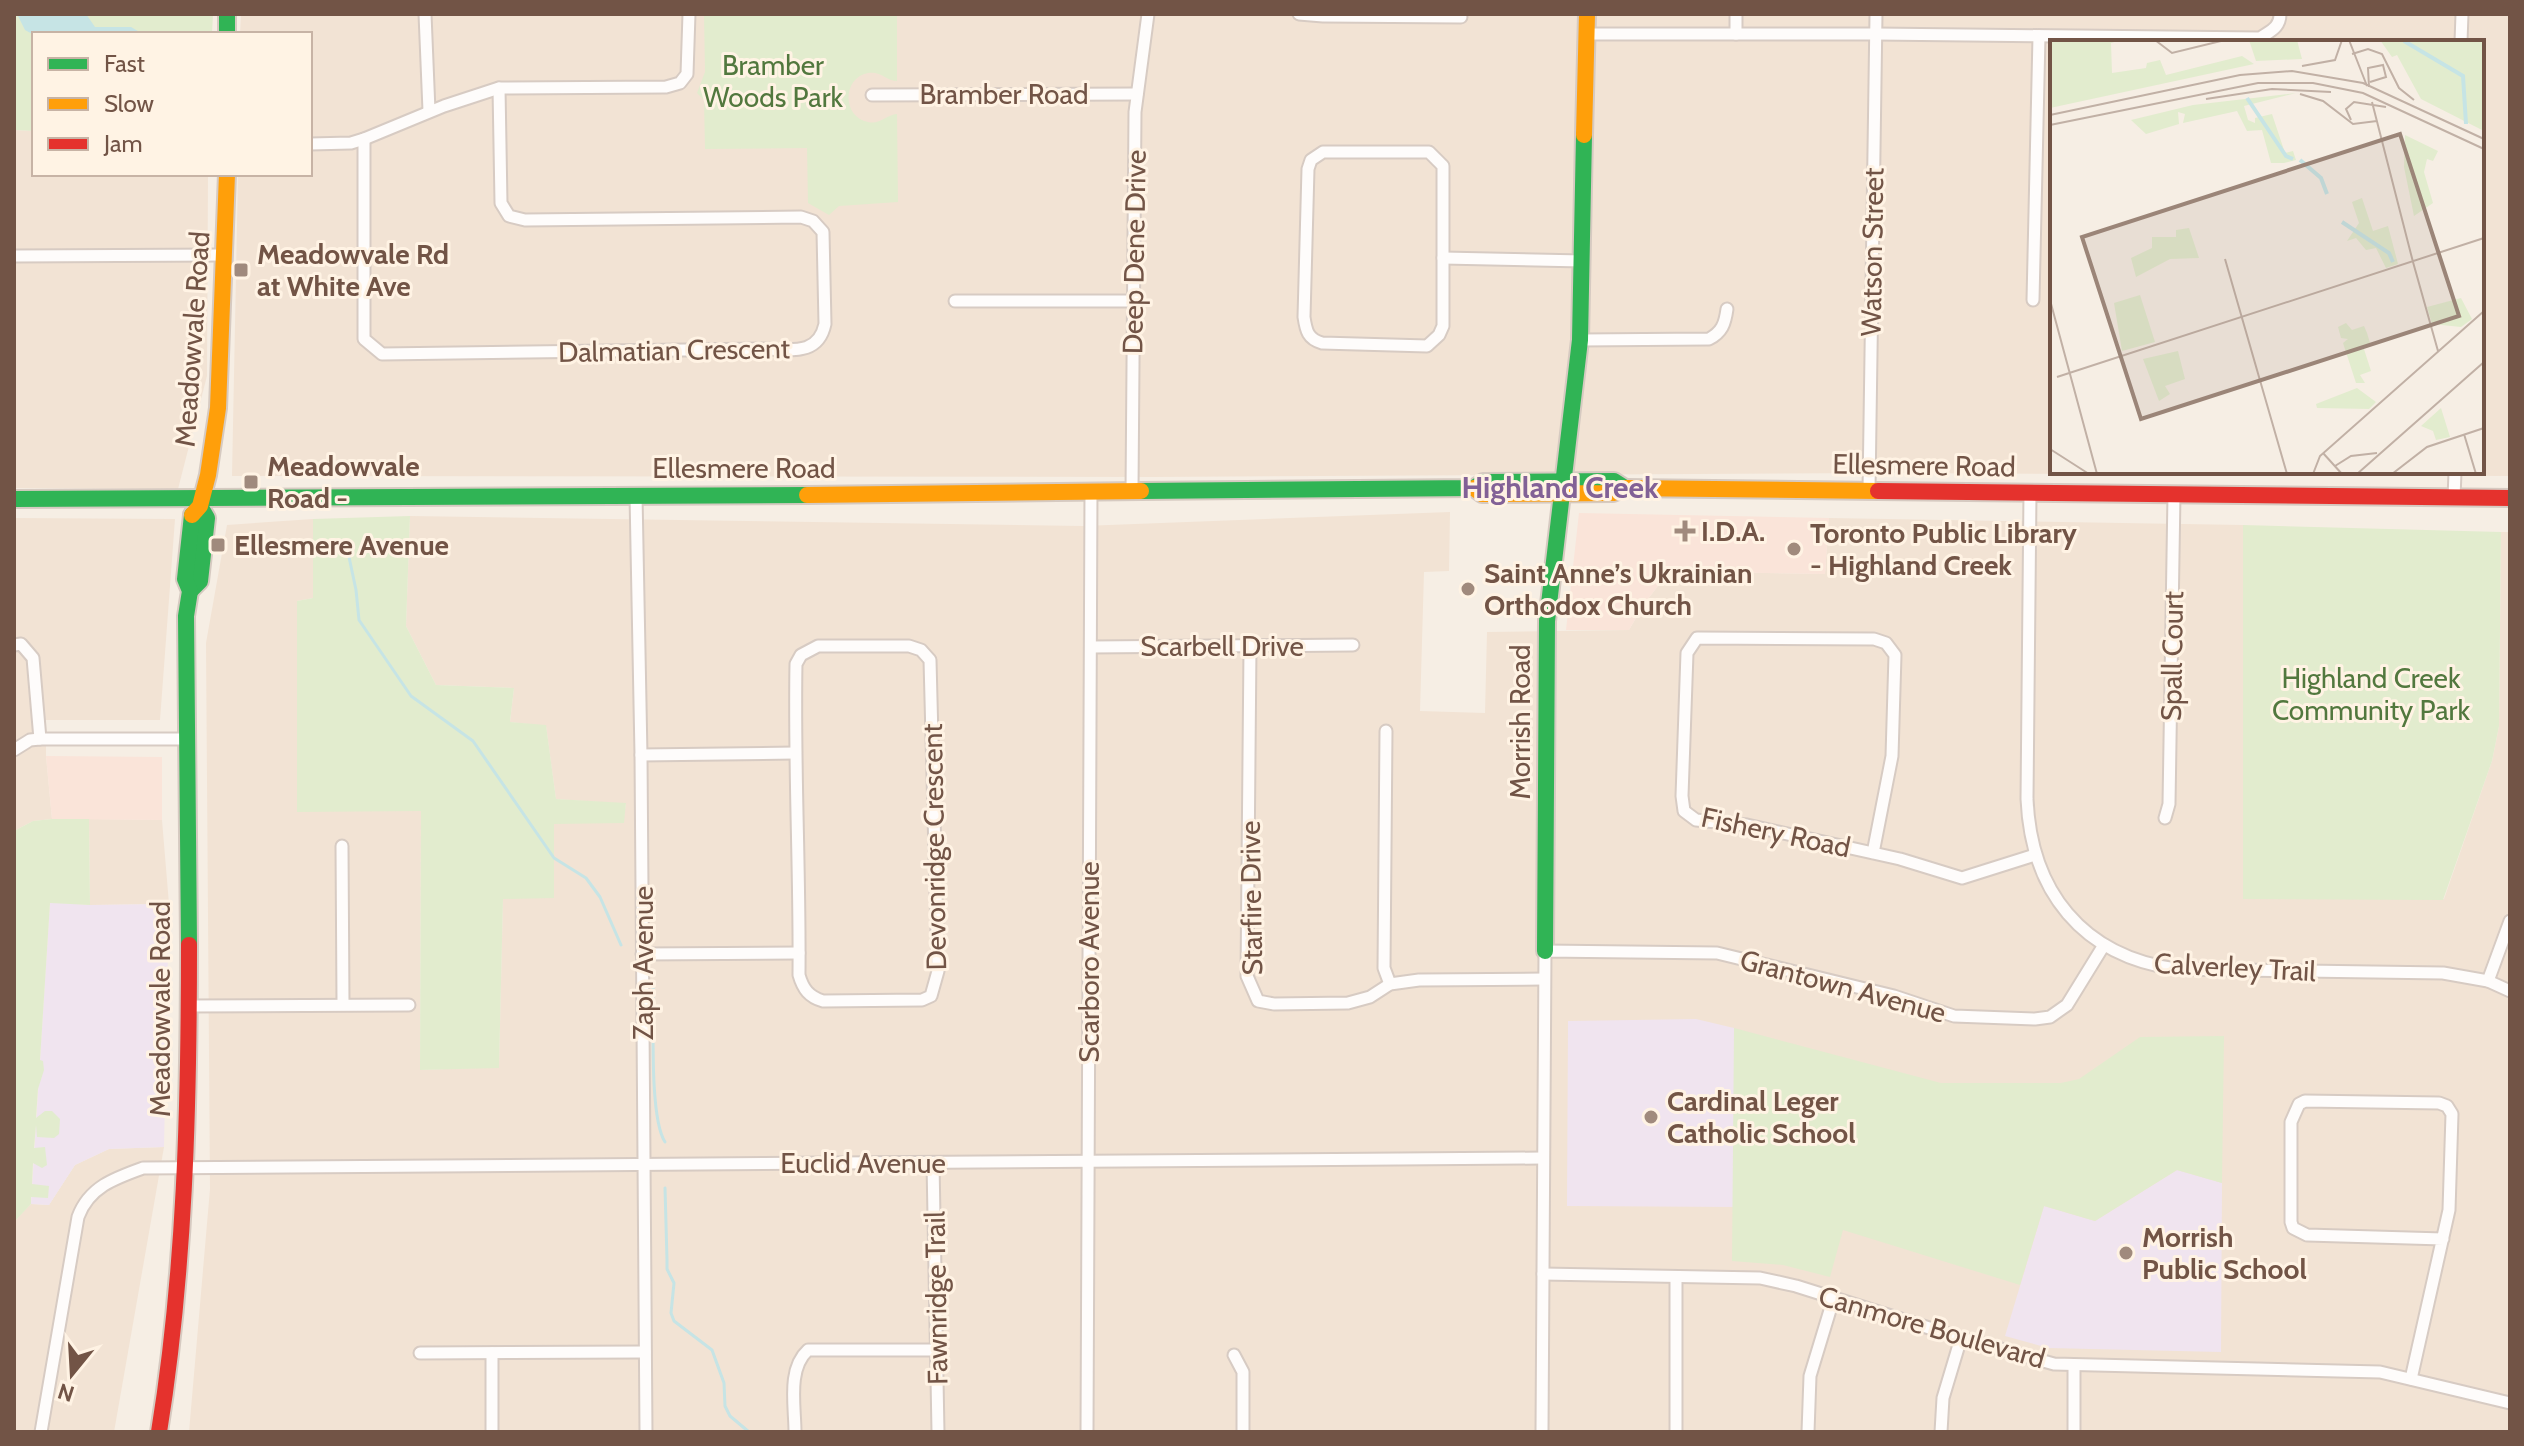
<svg xmlns="http://www.w3.org/2000/svg" width="2524" height="1446" font-family="Cabin,sans-serif">
	<style>
		.residential { fill: #f2e3d4; fill-rule: evenodd }
		.commercial { fill: #fae4d9 }
		.education { fill: #f0e4ef }
		.green { fill: #e2ecce }
		.water { fill: #c6e4e5 }
		.lines { fill: none; stroke-linecap: round; stroke-linejoin: round }
		.stream { stroke: #c6e4e5; stroke-width: 3 }
		.street-casing { stroke: #d7cbc3; stroke-width: 15 }
		.fast-casing { stroke: #d6cac1; stroke-width: 20 }
		.slow-casing { stroke: #d6cac1; stroke-width: 20 }
		.jam-casing { stroke: #d6cac1; stroke-width: 20 }
		.street { stroke: #fefcfb; stroke-width: 11 }
		.fast { stroke: #30b455; stroke-width: 16 }
		.slow { stroke: #ff9f0a; stroke-width: 16 }
		.jam { stroke: #e5322d; stroke-width: 16 }
		.poi-dot { fill: #a08a7d; stroke: #fff3e4; stroke-width: 3 }
		.labels { text-anchor: middle; dominant-baseline: central; stroke-width: 6; stroke-linejoin: round; paint-order: stroke }
		.park-label { font-size: 28px; fill: #52783e; stroke: #fff3e4 }
		.street-label { font-size: 28px; fill: #725446; stroke: #fff3e4 }
		.poi-label { font-size: 28px; font-weight: bold; fill: #725446; stroke: #fff3e4; text-anchor: start }
		.neighbourhood-label { font-size: 30px; font-weight: bold; fill: #826196; stroke: #fff3e4 }
		.inset-river { fill: none; stroke: #c6e4e5; stroke-width: 4 }
		.inset-road { fill: none; stroke: #c1b0a5; stroke-width: 2 }
		.view { fill: #9b8578; fill-opacity: 0.15; stroke: #9b8578; stroke-width: 4 }
		.inset-edge { fill: none; stroke: #725446; stroke-width: 4 }
	</style>
	<rect width="100%" height="100%" fill="#f6eee4"/>
	<g class="residential">
		<path d="M241,14H2510V476L1883,473L1151,477L232,476L238,174H310V34H240ZM2052,42H2482V472H2052Z"/>
		<polygon points="14,130 34,131 34,174 208,174 207,376 178,489 14,488"/>
		<polygon points="1450,512 1449,571 1424,572 1420,711 1485,713 1487,632 1629,630 1644,604 1661,582 1680,568 1700,565 1710,572 1825,574 1829,518 2243,525 2243,899 2444,899 2492,761 2499,726 2501,532 2510,532 2510,1432 189,1432 210,1189 206,643 227,525 313,519 313,598 297,601 421,811 420,1070 499,1067 503,899 554,823 623,823 626,804 556,799 546,726 510,722 514,688 436,685 406,626 410,516 1083,526"/>
		<polygon points="14,518 175,519 160,720 46,720 46,756 52,819 33,821 14,831"/>
		<polygon points="89,819 162,820 169,904 90,905"/>
		<polygon points="164,1147 114,1432 14,1432 14,1222 31,1204 49,1205 75,1165 109,1149"/>
	</g>
	<g class="commercial">
		<polygon points="1579,513 1829,518 1825,574 1710,572 1700,565 1680,568 1661,582 1644,604 1629,630 1566,630"/>
		<polygon points="46,756 162,757 162,820 52,819"/>
	</g>
	<g class="education">
		<polygon points="50,902 90,905 169,904 164,1147 109,1149 75,1165 49,1205 31,1204"/>
		<polygon points="1696,1019 1734,1028 1735,1207 1567,1206 1568,1021"/>
		<polygon points="2177,1170 2222,1183 2221,1352 2048,1348 2005,1336 2044,1206 2095,1221"/>
	</g>
	<g class="green">
		<polygon points="14,14 213,14 212,34 34,34 34,131 14,130"/>
		<path d="M704,14H897V81C887,81 881,71 868,73C842,78 842,117 868,122C880,125 886,115 897,114L898,202L839,206L829,215L808,203L807,148L705,149L704,100L697,93L705,72Z"/>
		<polygon points="410,516 406,626 436,685 514,688 510,722 546,725 556,799 626,803 624,823 554,824 554,898 503,899 499,1068 420,1070 421,811 297,812 297,601 313,598 313,519"/>
		<polygon points="2243,525 2501,532 2499,726 2492,761 2443,900 2243,899"/>
		<polygon points="52,819 89,819 90,905 50,903 40,1060 43,1061 44,1070 38,1089 36,1118 45,1111 52,1111 60,1119 59,1134 54,1138 37,1137 36,1125 34,1148 45,1147 47,1165 42,1168 33,1163 32,1184 49,1186 48,1198 31,1197 31,1204 14,1222 14,831 33,821"/>
		<polygon points="1734,1028 1941,1083 2061,1083 2079,1079 2140,1037 2224,1036 2222,1183 2177,1170 2095,1221 2044,1206 2020,1285 1843,1230 1830,1277 1783,1265 1732,1261"/>
	</g>
	<polygon class="water" points="17,14 86,14 95,27 131,27 143,34 34,35 25,30"/>
	<g class="lines">
		<g class="stream">
			<polyline points="351,543 349,557 356,590 359,620 411,696 473,741 554,858 586,878 600,897 621,945"/>
			<path d="M653,985C654,1019 649,1117 665,1142"/>
			<polyline points="665,1188 667,1260 667,1269 674,1283 671,1313 674,1321 712,1350 724,1383 725,1406 730,1416 749,1432"/>
		</g>
		<g class="street-casing">
			<g id="street">
				<polyline points="425,14 429,111"/>
				<polyline points="1299,14 1323,16 1461,17"/>
				<path d="M1587,34H1876L2260,38C2270,31 2280,28 2280,14"/>
				<polyline points="1736,34 1736,14"/>
				<polyline points="2461,42 2462,14"/>
				<polyline points="872,95 1137,94"/>
				<path d="M364,139V339L382,354L762,349C789,349 818,357 825,324L823,232L813,221L801,217L525,220L509,216L501,203L499,88"/>
				<polyline points="310,144 351,143 364,139 444,106 499,88 666,87 680,83 687,74 689,14"/>
				<path d="M1323,152H1429L1443,166V326L1439,335L1427,346L1322,343C1308,339 1306,331 1304,317L1308,169L1311,160Z"/>
				<polyline points="14,256 224,255"/>
				<polyline points="1443,258 1583,261"/>
				<polyline points="2033,300 2039,36"/>
				<polyline points="955,301 1133,301"/>
				<path d="M1580,340L1709,339C1722,332 1725,324 1727,309"/>
				<polyline points="1869,490 1876,14"/>
				<polyline points="1132,491 1135,112 1148,14"/>
				<path d="M2030,492L2027,799C2031,891 2082,956 2176,969L2443,973L2488,981L2510,991"/>
				<polyline points="636,495 641,755 646,1432"/>
				<polyline points="2454,498 2455,472"/>
				<polyline points="14,645 21,644 33,658 40,739"/>
				<path d="M818,646H909L921,650L930,660L938,971L931,996L922,1000L823,1001C809,997 803,989 799,975C800,871 794,768 796,664L801,655Z"/>
				<polyline points="1091,647 1353,645"/>
				<polyline points="1250,647 1247,976 1258,1001 1274,1004 1348,1003 1370,997 1390,984 1419,980 1544,979"/>
				<polyline points="1386,731 1384,968 1390,984"/>
				<polyline points="14,750 30,740 40,739 186,739"/>
				<polyline points="641,755 795,753"/>
				<polyline points="2165,818 2169,804 2174,494"/>
				<polyline points="342,846 343,1003"/>
				<polyline points="1873,853 1892,756 1895,655 1886,643 1874,639 1697,638 1687,653 1682,796 1684,811 1696,820 1747,825 1900,859 1962,878 2035,855"/>
				<polyline points="642,954 799,953"/>
				<polyline points="2488,981 2510,921"/>
				<polyline points="188,1006 409,1005"/>
				<polyline points="933,1163 938,1432"/>
				<polyline points="1543,1274 1760,1278 1796,1286 1961,1338 2054,1364 2380,1372 2510,1403"/>
				<polyline points="420,1353 645,1352"/>
				<polyline points="492,1353 492,1432"/>
				<polyline points="1234,1355 1243,1372 1243,1432"/>
				<polyline points="2074,1366 2074,1432"/>
				<polyline points="2411,1379 2449,1210 2452,1114 2447,1106 2439,1103 2305,1101 2299,1104 2291,1122 2291,1222 2293,1228 2307,1235 2443,1239"/>
				<path d="M41,1432L78,1217C89,1187 115,1178 143,1168L1542,1158"/>
				<path d="M795,1432C795,1406 787,1369 808,1350H937"/>
				<polyline points="1087,1432 1091,491"/>
				<polyline points="1542,1432 1545,951 1717,953 1894,996 1954,1016 2035,1019 2050,1017 2067,1005 2104,945"/>
				<polyline points="1676,1432 1676,1277"/>
				<polyline points="1808,1432 1810,1376 1834,1297"/>
				<polyline points="1941,1432 1943,1398 1961,1338"/>
			</g>
		</g>
		<g class="fast-casing">
			<g id="fast">
				<polyline points="227,14 227,34"/>
				<polyline points="1141,491 1474,488 1483,482 1614,481 1625,488"/>
				<polyline points="14,499 807,495"/>
				<polyline points="190,591 200,581 207,518 200,506"/>
				<polyline points="189,945 186,616 190,591 185,579 192,515"/>
				<polyline points="1545,951 1547,621 1580,340 1584,135"/>
			</g>
		</g>
		<g class="slow-casing">
			<g id="slow">
				<polyline points="1584,135 1587,14"/>
				<polyline points="1474,488 1482,494 1613,493 1625,488 1878,491"/>
				<polyline points="807,495 1141,491"/>
				<polyline points="192,515 200,506 208,475 218,408 227,174"/>
			</g>
		</g>
		<g class="jam-casing">
			<g id="jam">
				<polyline points="1878,491 2510,498"/>
				<path d="M159,1432C185,1272 189,1107 189,945"/>
			</g>
		</g>
		<use href="#street" class="street"/>
		<use href="#fast" class="fast"/>
		<use href="#slow" class="slow"/>
		<use href="#jam" class="jam"/>
	</g>
	<g class="poi-dot">
		<rect x="233" y="262" width="16" height="16" rx="4"/>
		<rect x="243" y="474" width="16" height="16" rx="4"/>
		<path d="M1681 519h8v8h8v8h-8v8h-8v-8h-8v-8h8z"/>
		<rect x="210" y="537" width="16" height="16" rx="4"/>
		<circle cx="1794" cy="549" r="8"/>
		<circle cx="1468" cy="589" r="8"/>
		<circle cx="1651" cy="1117" r="8"/>
		<circle cx="2126" cy="1253" r="8"/>
	</g>
	<g class="labels">
		<g class="park-label">
			<text x="773" y="65">Bramber<tspan x="773" dy="32">Woods Park</tspan></text>
			<text x="2371" y="678">Highland Creek<tspan x="2371" dy="32">Community Park</tspan></text>
		</g>
		<g class="street-label">
			<text x="1004" y="94">Bramber Road</text>
			<text transform="translate(1134 252) rotate(-89)">Deep Dene Drive</text>
			<text transform="translate(1872 252) rotate(-89)">Watson Street</text>
			<text transform="translate(192 339) rotate(-86)">Meadowvale Road</text>
			<text transform="translate(674 350) rotate(-1)">Dalmatian Crescent</text>
			<text transform="translate(1924 465) rotate(1)">Ellesmere Road</text>
			<text x="744" y="468">Ellesmere Road</text>
			<text x="1222" y="646">Scarbell Drive</text>
			<text transform="translate(2172 656) rotate(-89)">Spall Court</text>
			<text transform="translate(1520 722) rotate(-90)">Morrish Road</text>
			<text transform="translate(1776 832) rotate(12)">Fishery Road</text>
			<text transform="translate(934 847) rotate(-91)">Devonridge Crescent</text>
			<text transform="translate(1251 898) rotate(-91)">Starfire Drive</text>
			<text transform="translate(1089 962) rotate(-90)">Scarboro Avenue</text>
			<text transform="translate(643 963) rotate(-90)">Zaph Avenue</text>
			<text transform="translate(2235 967) rotate(3)">Calverley Trail</text>
			<text transform="translate(1843 986) rotate(15)">Grantown Avenue</text>
			<text transform="translate(160 1009) rotate(-90)">Meadowvale Road</text>
			<text x="863" y="1163">Euclid Avenue</text>
			<text transform="translate(936 1298) rotate(-91)">Fawnridge Trail</text>
			<text transform="translate(1932 1327) rotate(16)">Canmore Boulevard</text>
		</g>
		<g class="poi-label">
			<text x="257" y="254">Meadowvale Rd<tspan x="257" dy="32">at White Ave</tspan></text>
			<text x="267" y="466">Meadowvale<tspan x="267" dy="32">Road -</tspan></text>
			<text x="1701" y="531">I.D.A.</text>
			<text x="1810" y="533">Toronto Public Library<tspan x="1810" dy="32">- Highland Creek</tspan></text>
			<text x="234" y="545">Ellesmere Avenue</text>
			<text x="1484" y="573">Saint Anne’s Ukrainian<tspan x="1484" dy="32">Orthodox Church</tspan></text>
			<text x="1667" y="1101">Cardinal Leger<tspan x="1667" dy="32">Catholic School</tspan></text>
			<text x="2142" y="1237">Morrish<tspan x="2142" dy="32">Public School</tspan></text>
		</g>
		<g class="neighbourhood-label">
			<text x="1560" y="487">Highland Creek</text>
		</g>
	</g>
	<g transform="translate(2050 40)">
		<rect width="434" height="434" fill="#f6eee4"/>
		<path d="M0,0H71L61,3L62,33L96,28L97,23L110,20L116,35L192,16L204,24L0,68ZM199,0H247L252,19L206,21ZM330,0H433L434,91L371,59L347,15L342,17ZM246,53L194,66L198,80L205,83V78L222,74L235,113L243,111L246,120L234,123H221L212,90L197,91L187,71L133,83L135,74L128,72L129,84L96,94L81,80L143,65ZM355,95L388,111L383,121L377,119L374,132L383,163L364,176L354,127ZM312,158L323,191L338,186L348,224L336,228L326,208L316,210L306,198L297,201L309,183L302,162ZM139,188L149,218L120,219L86,237L81,218L102,208V197H126V190ZM90,255L105,302L72,311L64,263ZM411,258L422,279L411,287L382,284L377,267ZM296,283L302,290L314,286L317,293L320,303L313,306L321,331L310,335L315,343H306L293,303L298,299L291,298L288,287ZM128,311L135,339L115,346L120,354L109,361L93,319ZM307,348L326,362L319,369L267,368L266,364ZM391,368L400,397L386,400L383,391L371,386Z" fill="#e2ecce"/>
		<path class="inset-river" d="M354,1L413,36L416,84M197,58L236,116L243,119M250,120L271,138L277,154M292,182L339,213L343,222"/>
		<path class="inset-road" d="M105,0L122,13L175,0M299,0L317,46M302,14L318,9L332,14L349,48L364,60M252,26L285,20L292,0M319,47L318,28L333,25L336,37L320,42M250,54L273,61L303,84L327,81M156,59L222,49L281,52M322,62L363,222M0,75L190,35L242,31L313,43L434,99M301,80L296,69L304,62L336,67M0,85L208,43H263L313,53L434,109M175,219L237,434M363,222L388,311M0,260L47,434M7,337L434,198M414,394L426,434M0,409L39,434M273,413L292,434M285,426L301,416L327,413M263,434L270,416L434,271M307,434L434,322M342,434L377,407L434,388"/>
		<path class="view" d="M350,94L409,276L91,379L32,197Z"/>
		<rect width="434" height="434" class="inset-edge"/>
	</g>
	<rect width="2524" height="1446" fill="none" stroke="#725446" stroke-width="32"/>
	<rect x="32" y="32" width="280" height="144" fill="#fff3e4" stroke="#c7b3a5" stroke-width="2"/>
	<rect x="48" y="58" width="40" height="12" fill="#30b455" stroke="#c7b3a5" stroke-width="2"/>
	<text x="104" y="72" font-size="24" fill="#725446">Fast</text>
	<rect x="48" y="98" width="40" height="12" fill="#ff9f0a" stroke="#c7b3a5" stroke-width="2"/>
	<text x="104" y="112" font-size="24" fill="#725446">Slow</text>
	<rect x="48" y="138" width="40" height="12" fill="#e5322d" stroke="#c7b3a5" stroke-width="2"/>
	<text x="104" y="152" font-size="24" fill="#725446">Jam</text>
	<g transform="translate(72 1374) rotate(198)" stroke="#fff3e4" stroke-width="6" paint-order="stroke">
	<path d="M0-6L14 30L0 20L-14 30Z" fill="#725446"/>
	<text y="-12" font-size="22" font-weight="bold" text-anchor="middle" fill="#725446">N</text>
	</g>
</svg>
